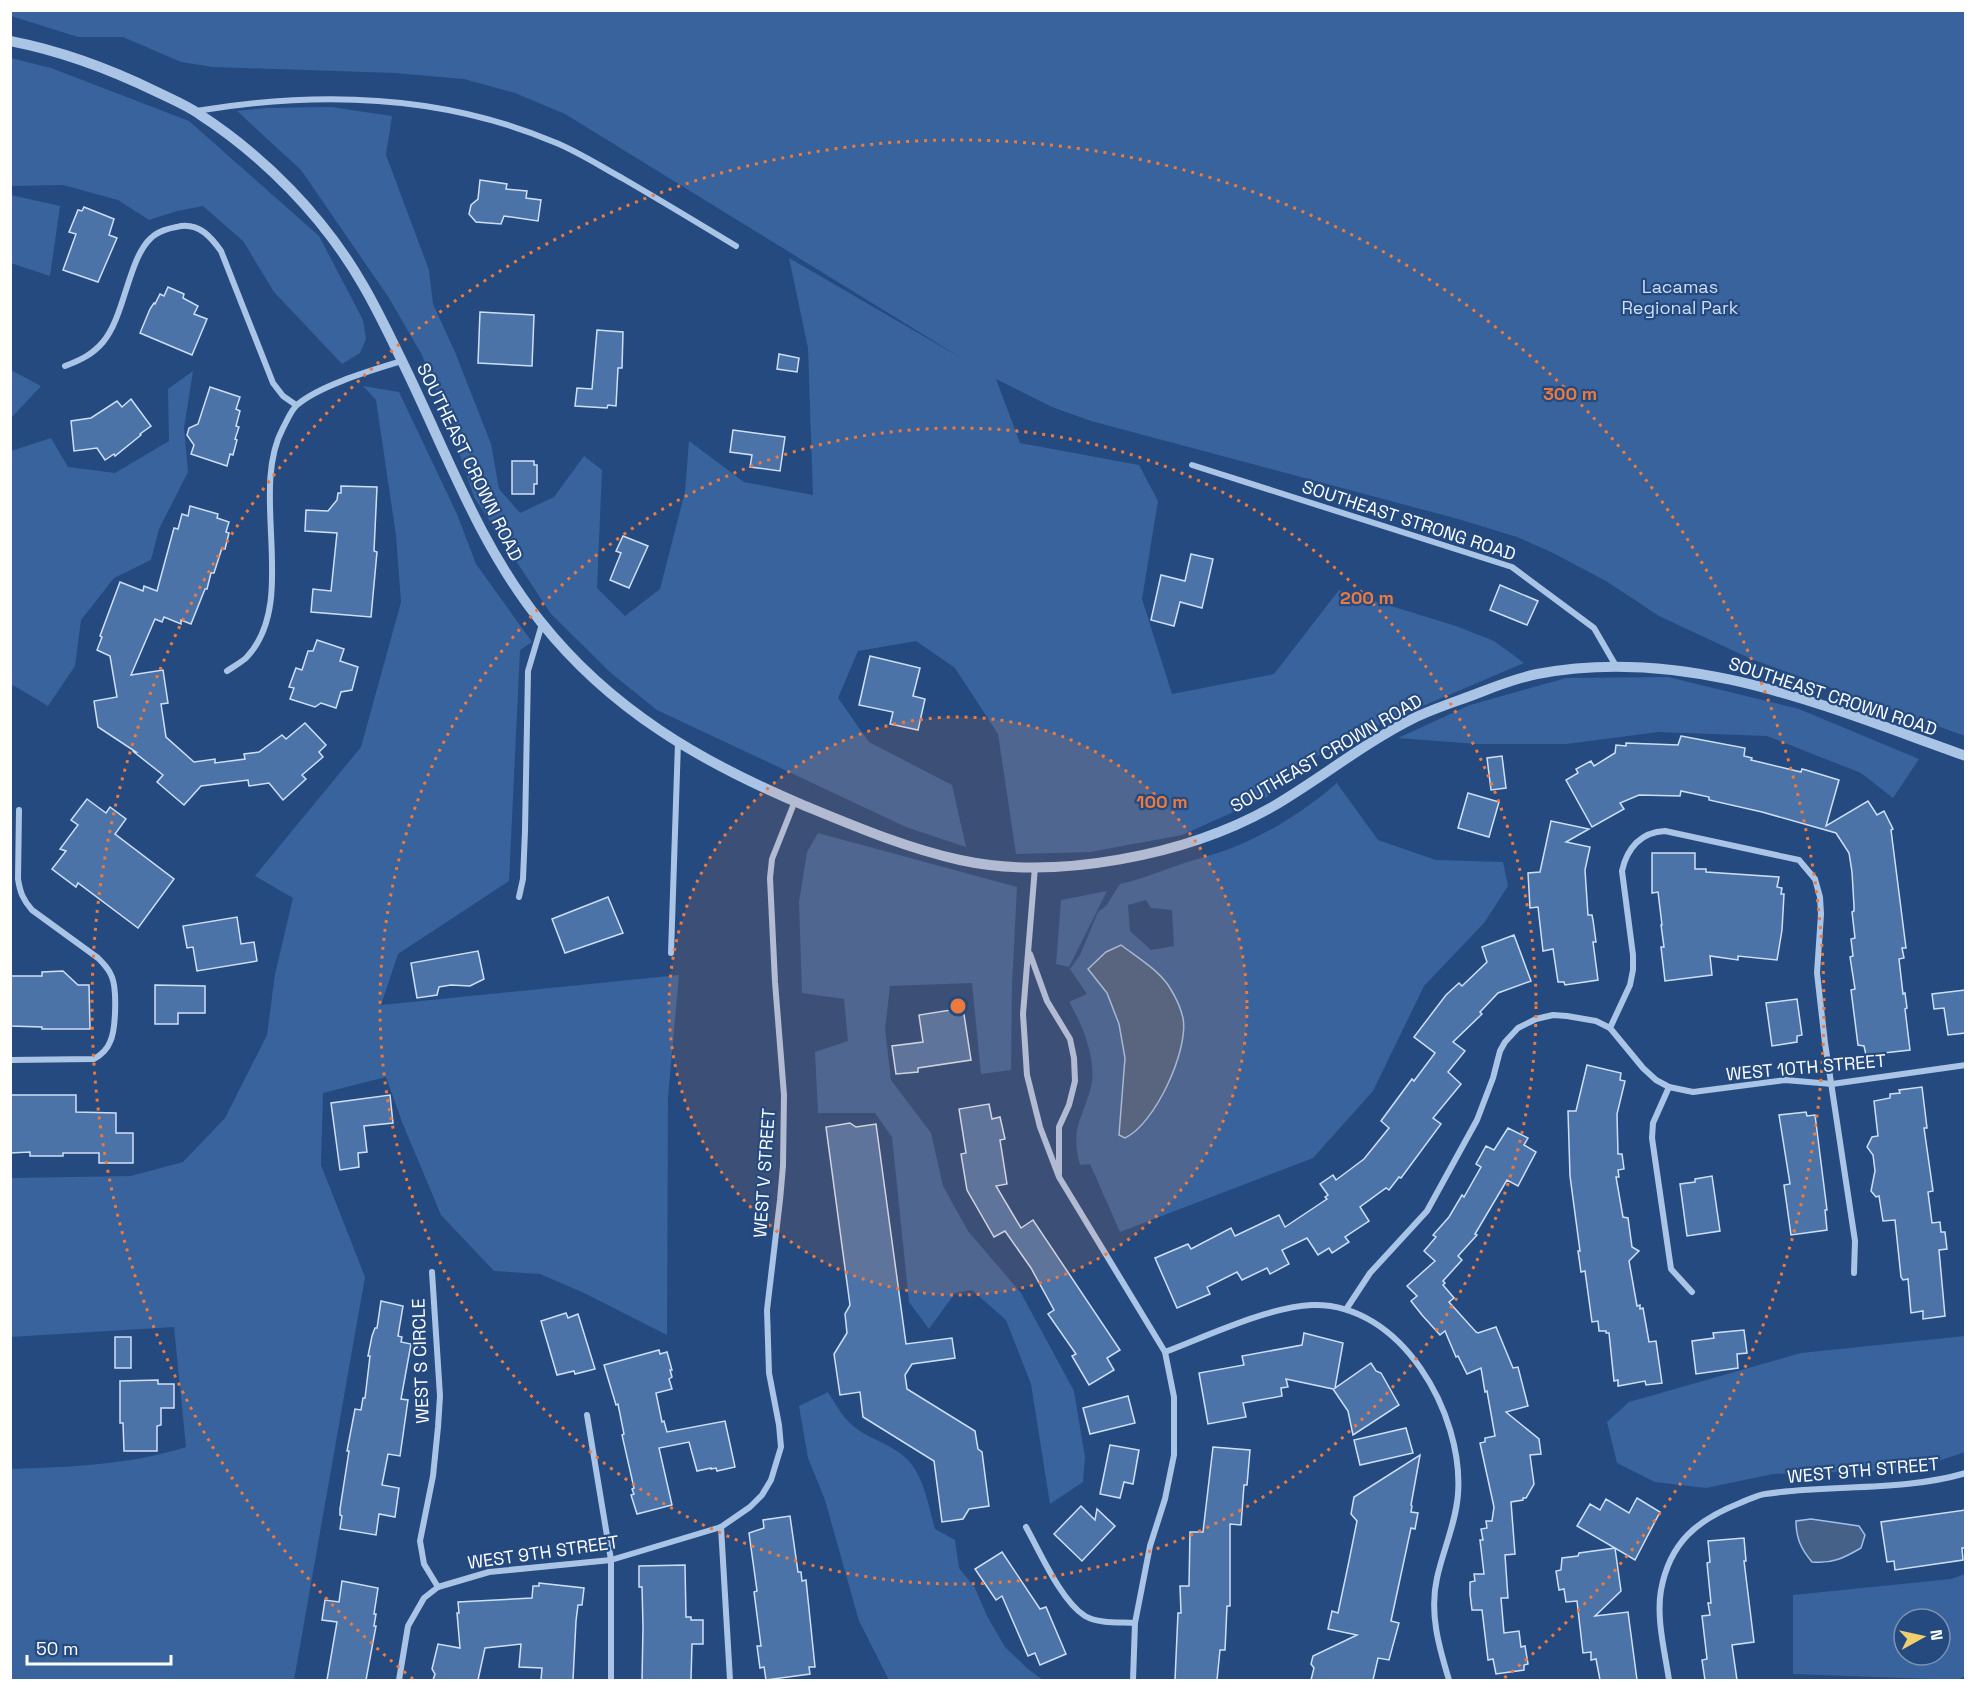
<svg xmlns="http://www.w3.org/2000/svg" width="1976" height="1691" font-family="'Space Grotesk',sans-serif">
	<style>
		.green { fill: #39639d; fill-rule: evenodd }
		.water { fill: #456188; stroke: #9fbfe7; stroke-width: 1.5 }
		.building { fill: #4c73a8; stroke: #cedff5; stroke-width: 1.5 }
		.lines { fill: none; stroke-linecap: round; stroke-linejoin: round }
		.minor { stroke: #aac4e6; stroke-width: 6 }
		.tertiary { stroke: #aac4e6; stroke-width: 10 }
		.ring { fill: none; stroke: #ed7a3d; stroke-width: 3; stroke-dasharray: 3 6 }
		.labels { text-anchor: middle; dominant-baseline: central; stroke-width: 4.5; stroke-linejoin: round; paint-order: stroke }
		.park-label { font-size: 18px; fill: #cedff5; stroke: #244a80 }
		.street-label { font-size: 18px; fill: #fff; stroke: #244a80 }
		.centre { fill: #ed7a3d; stroke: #244a80; stroke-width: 3 }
		.ring-label { font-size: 18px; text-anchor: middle; font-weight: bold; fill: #ed7a3d; stroke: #244a80; stroke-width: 4.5; stroke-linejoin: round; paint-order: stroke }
	</style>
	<rect width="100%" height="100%" fill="#244a80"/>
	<g class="green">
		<polygon points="10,11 1965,11 1965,736 1751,659 1659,616 1606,581 1551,552 1517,537 1458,519 1091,421 1052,407 996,379 1020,443 1139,465 1158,501 1142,599 1172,694 1274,674 1339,590 1456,626 1494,641 1524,663 1350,737 1287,774 1269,796 1182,835 1090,852 1016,854 998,734 955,668 916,641 858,651 838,698 869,742 952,785 966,847 906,827 657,710 611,673 551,614 474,497 454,437 422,355 389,298 301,170 237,111 266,108 331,107 392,116 386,155 429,270 433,304 455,352 491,444 499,489 520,513 554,497 584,456 602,470 597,588 625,616 660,589 685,492 689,441 744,482 813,495 808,348 789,258 963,359 565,114 515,93 464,79 395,73 213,67 181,62 123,37 78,37 11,16"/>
		<polygon points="11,58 51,68 189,121 319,236 363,320 366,339 360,353 342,364 274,292 243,241 203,206 177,211 149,220 118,200 63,185 11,186"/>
		<polygon points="11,195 60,206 50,276 11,263"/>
		<polygon points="11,370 41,386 11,418 10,418"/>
		<polygon points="193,371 184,428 188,472 159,529 151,560 114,578 81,620 75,666 48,706 11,684 11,451 51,438 68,467 115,473 169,441 168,389"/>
		<path d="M363,386L399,392L457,514L476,564L532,642L520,650L509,881L398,954L381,1005L679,975L668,1097L667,1335L584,1293L540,1274L494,1271L441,1215L402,1122L386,1077L323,1093L321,1165L365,1277L294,1680H11V1469C69,1467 130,1465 186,1447L174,1327L11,1337V1178L131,1176L183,1162L225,1118L267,1035L275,974L293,898L255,876L361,747L401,602L396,535L376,400Z"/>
		<polygon points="1668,677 1799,709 1919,759 1893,798 1861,773 1767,736 1658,732 1567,744 1477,744 1398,738 1470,705 1566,678"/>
		<path d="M1336,782L1378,840L1436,860L1503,862L1508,886L1484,923L1424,986L1373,1091L1313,1158L1120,1232L1090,1164L1080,1165C1070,1128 1082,1121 1091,1087C1097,1061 1083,1025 1069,1002L1087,994L1070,969L1080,955L1098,912L1106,906L1120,884C1139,880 1155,873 1173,867C1189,861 1205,857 1221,852C1264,837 1303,812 1336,784ZM1146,900L1151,908L1172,910L1174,946L1151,950L1130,931L1128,905ZM1107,993L1166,1090L1119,1135L1125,1058L1119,1024Z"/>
		<polygon points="818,833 1017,887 1012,985 1011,1070 981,1074 972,983 890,986 885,1029 891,1080 931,1133 943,1186 968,1231 1021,1293 1074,1391 1085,1457 1083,1482 1050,1504 1031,1384 1006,1320 972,1290 955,1293 929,1329 909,1302 892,1137 875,1113 818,1113 815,1052 848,1041 844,999 802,993 799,902 807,852"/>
		<polygon points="1107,891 1069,967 1056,964 1061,900"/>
		<polygon points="1965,1336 1965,1452 1912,1470 1773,1474 1706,1488 1655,1482 1617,1463 1607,1422 1629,1402 1801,1353"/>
		<path d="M828,1392C836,1405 844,1420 857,1429C873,1440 893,1445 908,1460C924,1477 929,1508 935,1529L955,1540L959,1568L975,1588L987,1616L1005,1647L1028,1669L1043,1680H889L859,1621L825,1500L808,1458L799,1406Z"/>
		<path d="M1965,1574V1676L1958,1680L1793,1674V1595L1951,1579ZM1904,1619H1940V1655H1904Z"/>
	</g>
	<g class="water">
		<path d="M1121,945C1137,957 1160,971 1170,988C1175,996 1181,1009 1183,1018C1189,1050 1155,1124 1125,1138L1119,1135L1125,1058L1119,1024L1107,993L1088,969L1106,952Z"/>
		<path d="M1811,1519L1859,1526L1865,1535L1861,1548C1844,1558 1832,1564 1812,1562C1801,1549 1796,1538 1796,1521Z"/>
	</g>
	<g class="building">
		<polygon points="480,180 507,184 506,189 527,191 526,198 541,200 538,221 504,216 501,224 476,222 469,214 471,205 478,199"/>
		<polygon points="84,207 114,219 109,235 117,238 98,282 63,270 76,234 69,232 78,210 82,211"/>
		<polygon points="168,287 184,294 183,298 198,306 194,314 207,319 192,355 140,333 150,309 154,303 155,304 160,294 164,296"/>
		<polygon points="480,312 534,315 532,366 478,363"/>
		<polygon points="597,330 623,332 622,368 618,368 616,406 608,405 607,408 575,406 577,388 592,389"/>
		<polygon points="779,354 799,358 797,372 777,369"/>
		<polygon points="210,387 240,397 236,409 240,411 236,426 239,427 235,439 237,440 233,455 230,454 227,466 191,454 194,445 187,435 189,428 198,424"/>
		<polygon points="131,399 151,426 140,434 141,435 115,456 114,454 105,460 97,448 74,451 71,421 91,418 117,401 122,407"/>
		<polygon points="733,430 785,437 780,471 750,467 752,455 730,452"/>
		<polygon points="512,461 534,461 534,465 537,465 537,484 534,484 534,494 512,494"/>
		<polygon points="341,486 377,487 374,551 377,552 371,617 311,612 313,589 331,591 337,533 305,531 306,510 328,511 337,500 338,493 341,493"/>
		<polygon points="190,506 218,514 217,518 229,522 226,532 229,533 225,549 222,548 214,573 211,573 207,589 205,589 191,624 181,620 181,624 164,617 162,622 155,619 131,675 163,670 168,703 161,704 166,737 194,762 215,759 215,763 245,759 244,754 259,752 282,735 286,739 305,723 326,745 319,752 323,757 302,775 306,779 283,800 269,783 249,786 248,780 201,786 184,805 157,782 163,775 134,752 136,752 98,727 94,701 117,697 110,656 97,650 102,637 100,636 120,582 143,591 144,586 157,591 174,528 178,529 182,514 188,516"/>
		<polygon points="623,536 648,546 629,588 610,580 621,553 616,551"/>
		<polygon points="1191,554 1213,559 1202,608 1180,602 1174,626 1151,620 1161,575 1185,581"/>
		<polygon points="1500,585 1538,601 1527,625 1490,610"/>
		<polygon points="317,640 344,649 340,661 358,667 352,690 341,692 336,708 321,703 315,707 290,699 294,688 289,687 296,668 302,670 308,651 313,651"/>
		<polygon points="870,656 920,668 913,696 925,699 918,730 890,724 893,712 859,705"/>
		<polygon points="1681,736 1745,748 1744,756 1752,758 1751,760 1801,772 1802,769 1806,770 1839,780 1826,826 1868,801 1877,815 1884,811 1893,829 1891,830 1906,948 1902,948 1904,958 1899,959 1903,994 1905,993 1907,1008 1905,1009 1910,1050 1866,1055 1864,1046 1858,1045 1851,990 1855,989 1850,957 1853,956 1851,939 1855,938 1852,912 1854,911 1854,906 1852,872 1849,853 1836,833 1762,812 1709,800 1709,797 1681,791 1680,796 1639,795 1620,803 1624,809 1592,827 1566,780 1578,773 1576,769 1591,761 1594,766 1615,753 1616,745 1626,746 1626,743 1678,745"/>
		<polygon points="1502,756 1506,788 1491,790 1487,758"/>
		<polygon points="1468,793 1499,802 1489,837 1458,828"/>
		<polygon points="87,799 106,813 110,807 126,819 115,834 174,879 138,928 78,883 76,887 52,869 66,851 60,849 78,825 71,820"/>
		<polygon points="1551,821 1589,829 1566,842 1590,847 1585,870 1588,915 1592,915 1593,920 1596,942 1593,942 1598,980 1565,985 1564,982 1558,982 1553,949 1543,951 1538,907 1530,908 1528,873 1540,872"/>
		<polygon points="1652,853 1695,853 1695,869 1706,869 1706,872 1779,877 1777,887 1782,888 1781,894 1784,894 1782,930 1777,960 1738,956 1738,960 1710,956 1712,975 1665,981 1661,947 1664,947 1661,925 1662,925 1658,892 1652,893"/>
		<polygon points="608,897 623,933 565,953 552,919"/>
		<polygon points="237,917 241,944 254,942 257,961 197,971 193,947 187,948 183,926"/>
		<polygon points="1514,935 1531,981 1498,993 1480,1012 1482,1014 1453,1042 1465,1051 1448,1072 1461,1084 1433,1118 1441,1124 1401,1178 1399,1177 1389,1190 1386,1188 1360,1207 1369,1221 1345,1237 1349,1242 1332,1253 1329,1248 1318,1255 1307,1238 1282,1250 1289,1264 1270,1274 1267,1268 1242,1280 1237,1272 1207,1287 1210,1294 1177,1308 1155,1258 1188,1244 1191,1249 1231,1228 1235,1236 1279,1215 1285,1227 1327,1199 1325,1197 1328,1195 1320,1184 1333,1175 1336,1180 1364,1159 1389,1128 1381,1121 1412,1079 1414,1081 1435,1053 1414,1037 1446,995 1459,983 1462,986 1487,962 1482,947"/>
		<polygon points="478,951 484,979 470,986 451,985 439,987 437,995 417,998 411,963"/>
		<polygon points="63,971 78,985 89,985 90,1029 42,1029 42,1027 10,1026 11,976 42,976 42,972"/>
		<polygon points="155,985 205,986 205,1013 178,1013 178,1024 155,1024"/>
		<polygon points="1965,990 1965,1033 1948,1035 1944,1008 1934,1009 1932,994"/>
		<polygon points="1797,999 1802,1035 1797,1036 1797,1042 1772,1046 1766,1003"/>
		<polygon points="963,1008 971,1060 918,1068 918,1072 896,1074 892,1046 923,1042 919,1015"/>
		<polygon points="1587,1065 1621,1073 1620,1080 1625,1081 1617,1114 1618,1154 1622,1154 1624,1169 1618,1170 1619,1177 1616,1177 1623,1217 1628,1218 1632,1247 1639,1251 1629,1261 1637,1306 1640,1305 1640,1309 1643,1308 1649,1342 1656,1341 1662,1383 1646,1385 1645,1381 1618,1386 1618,1380 1614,1381 1609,1333 1606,1333 1606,1331 1599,1331 1598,1321 1592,1322 1585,1271 1581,1272 1578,1251 1580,1251 1570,1176 1568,1111 1576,1111"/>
		<polygon points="1922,1087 1927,1128 1924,1128 1933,1191 1928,1192 1932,1223 1940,1222 1941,1232 1945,1232 1947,1249 1939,1250 1945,1316 1923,1319 1923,1311 1911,1313 1908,1279 1903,1280 1901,1277 1895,1220 1883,1221 1879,1196 1876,1197 1871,1191 1875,1171 1873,1155 1867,1147 1872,1137 1878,1136 1874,1101 1890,1098 1890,1094 1900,1093 1899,1090"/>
		<polygon points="10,1095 76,1095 76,1112 116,1113 116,1133 133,1133 133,1163 99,1163 99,1153 63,1153 63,1156 30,1156 30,1152 10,1153"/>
		<polygon points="390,1095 393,1123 364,1126 367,1152 358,1153 359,1167 340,1170 331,1103"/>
		<polygon points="989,1104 992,1119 1000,1117 1005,1139 1000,1140 1007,1184 996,1186 1021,1228 1033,1220 1120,1350 1107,1358 1114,1370 1089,1385 1072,1356 1076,1354 1048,1314 1054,1310 1031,1268 1005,1231 994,1237 967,1190 961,1154 966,1153 959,1109"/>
		<polygon points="1806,1112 1807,1116 1815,1115 1827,1210 1825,1210 1827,1230 1791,1235 1784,1185 1790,1184 1779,1115"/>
		<polygon points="850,1123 856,1127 876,1124 906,1344 952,1338 955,1358 912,1364 905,1375 907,1389 975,1431 978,1449 982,1452 989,1506 969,1509 963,1519 942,1522 934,1461 863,1417 860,1392 840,1395 834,1354 847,1333 845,1314 850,1305 826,1127"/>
		<polygon points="1508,1128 1528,1138 1524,1145 1536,1152 1518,1186 1507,1180 1475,1234 1477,1235 1458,1256 1462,1260 1443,1281 1445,1283 1443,1285 1454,1298 1449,1302 1476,1332 1478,1333 1496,1327 1513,1368 1518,1367 1528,1406 1506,1412 1539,1439 1541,1454 1530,1455 1534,1484 1526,1498 1523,1498 1523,1500 1511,1502 1515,1554 1505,1555 1508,1598 1501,1598 1504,1633 1519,1631 1521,1647 1525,1646 1528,1664 1524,1665 1524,1670 1496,1674 1493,1659 1488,1660 1482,1610 1472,1610 1470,1594 1470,1582 1475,1581 1474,1574 1484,1574 1480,1540 1483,1540 1481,1529 1487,1528 1486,1521 1492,1521 1494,1507 1480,1443 1485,1442 1485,1438 1495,1436 1487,1391 1485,1392 1481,1368 1467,1374 1458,1356 1456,1357 1445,1331 1440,1335 1422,1315 1411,1301 1417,1296 1407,1286 1435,1261 1424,1251 1436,1237 1433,1235 1449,1217 1462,1195 1464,1197 1481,1167 1476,1164 1486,1146 1494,1150"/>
		<polygon points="1712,1176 1720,1231 1687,1236 1680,1184 1695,1182 1695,1179"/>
		<polygon points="381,1301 403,1306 398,1336 402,1337 401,1342 411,1344 401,1399 408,1400 400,1456 388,1454 382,1485 399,1488 395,1517 379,1514 376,1535 340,1529 342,1516 340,1515 340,1509 349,1451 347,1451 355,1409 361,1410 363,1398 365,1398 370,1356 368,1356 372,1336 375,1328 377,1328"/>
		<polygon points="566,1313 568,1318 578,1314 595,1369 575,1374 574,1371 557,1375 541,1321"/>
		<polygon points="1744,1330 1747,1353 1737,1354 1738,1368 1696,1374 1692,1341 1714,1338 1713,1333"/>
		<polygon points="1304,1333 1343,1343 1335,1388 1371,1363 1376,1371 1381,1373 1399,1405 1353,1435 1348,1411 1333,1389 1286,1379 1288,1387 1281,1388 1282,1396 1243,1403 1246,1417 1208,1424 1199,1373 1244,1365 1242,1356 1302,1345"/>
		<rect x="115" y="1337" width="16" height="31"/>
		<polygon points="659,1350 660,1354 667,1352 672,1370 670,1370 672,1377 669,1379 672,1389 656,1393 662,1422 664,1421 667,1432 725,1421 735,1467 717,1471 716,1468 711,1469 711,1468 697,1471 689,1442 659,1448 672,1505 637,1514 631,1495 634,1494 632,1489 634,1488 622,1435 624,1434 618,1404 616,1405 604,1365"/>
		<polygon points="158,1380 158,1384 174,1384 174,1408 161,1408 161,1425 157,1426 157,1451 124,1451 123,1423 120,1423 120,1381"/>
		<polygon points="1128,1396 1135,1423 1090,1434 1083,1408"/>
		<polygon points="1406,1428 1413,1453 1360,1465 1354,1440"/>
		<polygon points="1110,1445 1139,1450 1133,1484 1124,1482 1120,1498 1100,1494"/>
		<polygon points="1213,1447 1250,1450 1247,1485 1244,1485 1241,1525 1230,1524 1230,1606 1227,1606 1225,1650 1220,1650 1217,1680 1175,1680 1178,1613 1181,1613 1180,1586 1189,1586 1190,1532 1203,1532"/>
		<polygon points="1420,1455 1411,1505 1412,1506 1411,1512 1418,1513 1415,1529 1411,1528 1391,1621 1399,1623 1389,1660 1378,1658 1373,1680 1311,1680 1314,1668 1311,1664 1313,1656 1357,1635 1328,1629 1332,1611 1338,1613 1349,1561 1357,1521 1351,1514 1354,1497"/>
		<polygon points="1637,1498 1660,1512 1635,1560 1615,1548 1621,1591 1595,1616 1628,1612 1637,1680 1600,1680 1596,1659 1591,1660 1591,1652 1583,1653 1577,1601 1566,1602 1564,1589 1559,1590 1556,1571 1561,1570 1562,1558 1578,1556 1579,1553 1615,1548 1577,1526 1590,1504 1600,1510 1606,1499 1629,1513"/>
		<polygon points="1081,1506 1095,1520 1097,1509 1115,1526 1082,1561 1054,1534"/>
		<polygon points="1965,1510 1965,1548 1962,1548 1963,1560 1895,1570 1894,1561 1887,1562 1881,1522"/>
		<polygon points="790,1516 798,1572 801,1572 802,1581 806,1580 815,1667 809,1667 810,1674 766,1680 764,1667 760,1668 757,1646 761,1646 754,1592 757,1591 749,1533 764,1528 763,1520"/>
		<polygon points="1744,1538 1746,1561 1744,1561 1754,1642 1732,1645 1737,1680 1705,1680 1702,1660 1707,1659 1702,1616 1710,1615 1708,1603 1711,1603 1707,1563 1710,1562 1708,1541"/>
		<polygon points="1002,1552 1040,1609 1046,1607 1066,1654 1040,1665 1035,1653 1028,1656 1002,1596 996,1600 975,1569"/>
		<polygon points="685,1565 686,1617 691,1617 691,1620 703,1620 703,1644 692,1644 691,1680 642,1680 643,1627 642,1587 639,1587 639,1566"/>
		<polygon points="342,1581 378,1588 374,1614 376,1614 374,1626 376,1626 366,1680 327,1680 337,1622 322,1620 325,1600 339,1602"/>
		<polygon points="539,1583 584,1588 582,1605 578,1605 576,1621 573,1680 541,1680 542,1668 519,1667 521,1644 485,1648 478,1680 433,1680 435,1674 432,1669 438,1644 460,1648 457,1613 459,1613 458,1602 532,1598 533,1586 539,1586"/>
	</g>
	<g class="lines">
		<g class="minor">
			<path d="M196,111C315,91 441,94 554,142C577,151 600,166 622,178C660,200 698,223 736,246"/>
			<path d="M65,366C81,360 93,354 103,342C125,316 128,259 151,238C159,230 171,228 181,226C200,224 211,237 221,251L273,383L283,396L296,405"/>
			<polyline points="1192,465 1512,567 1594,628 1616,666"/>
			<path d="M227,671C233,667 240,663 246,658C300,602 248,493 283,428C287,421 291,410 297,405C320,385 373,370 402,361"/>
			<polyline points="1035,867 1023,1014 1027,1075 1040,1127 1059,1177 1165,1352 1174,1397 1174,1455 1165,1499 1150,1546 1135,1623 1133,1680"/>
			<polyline points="519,897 523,879 525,831 528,671 542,624"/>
			<polyline points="671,953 678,742"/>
			<polyline points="1030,954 1047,1001 1070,1039 1074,1058 1075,1081 1069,1105 1059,1127 1059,1174"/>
			<path d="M1610,1028L1630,985L1633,970V955L1622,871C1627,848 1641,832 1665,831L1799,860L1815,879L1820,897L1821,914L1817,973L1825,1043L1855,1241L1854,1273"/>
			<path d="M10,1060L94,1059C101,1055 107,1050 110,1042C116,1030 117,990 112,977C109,969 104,964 98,958L32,910C23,900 20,892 18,879L19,810"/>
			<polyline points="1669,1087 1653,1123 1652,1138 1671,1269 1692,1292"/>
			<polyline points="432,1272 440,1396 438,1427 433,1476 420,1541 424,1564 438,1587"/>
			<polyline points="1347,1308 1370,1273 1427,1211 1477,1120 1493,1078 1500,1051 1505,1042 1518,1028 1536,1019 1553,1015 1567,1016 1596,1021 1610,1028 1643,1068 1656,1080 1669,1087 1693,1092 1785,1080 1832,1084 1966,1065"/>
			<path d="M1165,1352C1207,1336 1268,1307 1312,1305C1401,1302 1464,1414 1458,1494C1456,1523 1443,1550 1437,1578C1429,1613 1439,1647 1449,1680"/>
			<polyline points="587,1415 611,1560 611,1680"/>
			<polyline points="721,1527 730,1680"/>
			<path d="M1026,1527C1040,1552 1061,1601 1085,1616C1099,1624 1120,1622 1135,1623"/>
			<polyline points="399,1680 408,1626 424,1598 438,1587 489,1572 611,1560 721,1527 750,1507 762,1495 771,1480 781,1447 779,1425 769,1373 767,1310 780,1200 783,1166 784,1095 775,982 770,878 772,859 795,801"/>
			<path d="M1669,1680C1665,1652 1656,1619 1661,1590C1670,1542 1697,1520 1740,1503C1748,1500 1757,1495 1765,1494C1832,1484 1901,1492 1966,1473"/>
		</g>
		<path class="tertiary" d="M10,41C62,51 110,69 157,92C171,99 186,105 199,114C264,156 324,217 363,285C377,309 389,334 401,359C445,448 478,544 541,622C611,710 701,762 803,805C854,826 906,848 960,860C1056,881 1187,855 1272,807C1320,779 1364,743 1414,718C1435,708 1458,701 1481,692C1499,685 1518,678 1537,674C1688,645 1827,707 1966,756"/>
	</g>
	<circle cx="958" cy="1006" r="289" fill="#ed7a3d" fill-opacity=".12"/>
	<g class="ring">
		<circle cx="958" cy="1006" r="289"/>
		<circle cx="958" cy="1006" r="578"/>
		<path d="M413 1679A866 866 0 1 1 1503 1679"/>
	</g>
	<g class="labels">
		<g class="park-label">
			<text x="1680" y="286">Lacamas<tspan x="1680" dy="21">Regional Park</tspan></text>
		</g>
		<g class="street-label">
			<text transform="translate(470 462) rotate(64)">SOUTHEAST CROWN ROAD</text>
			<text transform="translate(1409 520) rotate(18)">SOUTHEAST STRONG ROAD</text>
			<text transform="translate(1833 696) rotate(18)">SOUTHEAST CROWN ROAD</text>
			<text transform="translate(1326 753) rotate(-30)">SOUTHEAST CROWN ROAD</text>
			<text transform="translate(1806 1067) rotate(-5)">WEST 10TH STREET</text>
			<text transform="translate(764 1173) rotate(-86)">WEST V STREET</text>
			<text transform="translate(420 1361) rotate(-92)">WEST S CIRCLE</text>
			<text transform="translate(1863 1470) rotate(-5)">WEST 9TH STREET</text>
			<text transform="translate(543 1552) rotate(-8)">WEST 9TH STREET</text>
		</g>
	</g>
	<circle cx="958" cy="1006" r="9" class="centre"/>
	<g class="ring-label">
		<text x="1570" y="400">300 m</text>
		<text x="1367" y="604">200 m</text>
		<text x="1162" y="808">100 m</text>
	</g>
	<rect width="1976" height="1691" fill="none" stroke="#ffffff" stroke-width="24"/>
	<g transform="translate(1922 1637) rotate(82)"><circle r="28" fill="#244a80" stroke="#7c92b3" stroke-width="1.5"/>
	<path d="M0-4.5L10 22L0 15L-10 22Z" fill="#f1ce6e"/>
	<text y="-9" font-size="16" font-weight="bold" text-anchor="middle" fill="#ffffff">N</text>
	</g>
	<path d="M27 1655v9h144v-9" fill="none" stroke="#ffffff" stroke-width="3"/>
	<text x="36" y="1655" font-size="18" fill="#ffffff" stroke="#244a80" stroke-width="4.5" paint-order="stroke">50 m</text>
</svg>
